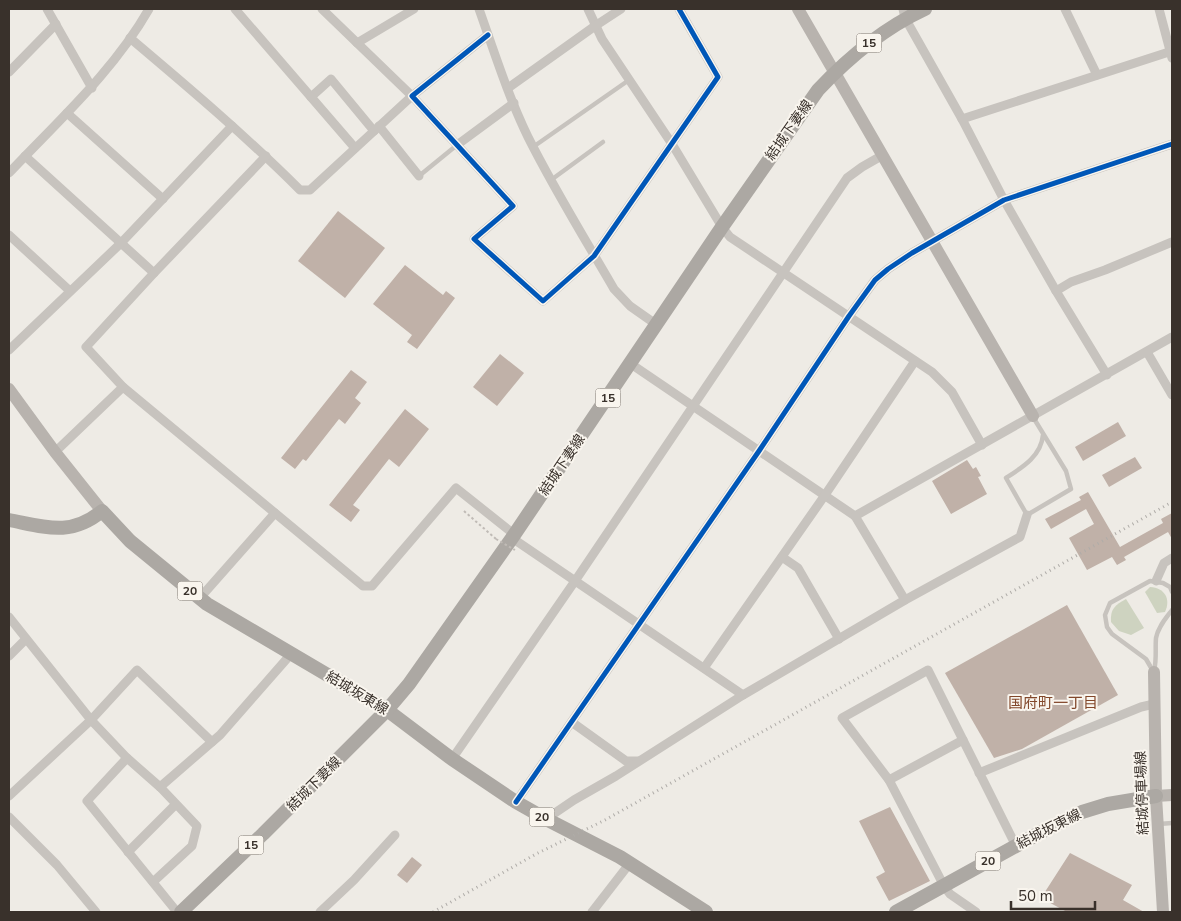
<svg xmlns="http://www.w3.org/2000/svg" width="1181" height="921" font-family="'Nunito Sans','Noto Sans JP',sans-serif">
	<style>
		.green { fill: #ced3c0 }
		.building { fill: #c0b1a8 }
		.lines { fill: none; stroke-linecap: round; stroke-linejoin: round }
		.path { stroke: #c0bbb6; stroke-width: 2; stroke-dasharray: 2.5 2.5; stroke-linecap: butt }
		.lane { stroke: #c7c3be; stroke-width: 4.5 }
		.street { stroke: #c7c3be; stroke-width: 9 }
		.secondary { stroke: #b8b3ae; stroke-width: 12 }
		.primary { stroke: #aca8a3; stroke-width: 14 }
		.rail { stroke: #afaca8; stroke-width: 3; stroke-dasharray: 1 4; stroke-linecap: butt }
		.path-bridge { stroke: #c0bbb6; stroke-width: 2; stroke-dasharray: 2.5 2.5; stroke-linecap: butt }
		.cycleway-casing { stroke: #f9f5ee; stroke-width: 8 }
		.cycleway { stroke: #0057b8; stroke-width: 5 }
		.labels { text-anchor: middle; dominant-baseline: central; stroke-width: 4; stroke-linejoin: round; paint-order: stroke }
		.shield { fill: #f9f5ee; stroke: #736c66; stroke-width: 1 }
		.shield-label { font-size: 12px; font-weight: bold; fill: #39312b }
		.street-label { font-size: 14px; fill: #39312b; stroke: #f9f5ee }
		.neighbourhood-label { font-size: 15px; fill: #82472a; stroke: #f9f5ee }
	</style>
	<rect width="100%" height="100%" fill="#eeebe5"/>
	<g class="green">
		<path d="M1150,587C1165,588 1171,599 1165,612L1157,613L1145,592Z"/>
		<path d="M1126,599L1144,628L1131,635L1119,631L1111,622C1110,609 1115,605 1126,599Z"/>
	</g>
	<g class="building">
		<polygon points="338,211 385,248 345,298 298,261"/>
		<polygon points="405,265 443,295 446,291 455,298 417,349 407,342 412,335 373,304"/>
		<polygon points="500,354 524,373 497,406 473,387"/>
		<polygon points="351,370 367,382 355,398 361,403 345,424 339,419 306,461 303,459 295,469 281,458"/>
		<polygon points="405,409 429,429 399,467 389,459 353,505 360,510 351,522 329,505"/>
		<polygon points="1118,422 1126,436 1083,461 1075,447"/>
		<polygon points="1135,457 1142,468 1109,487 1102,475"/>
		<polygon points="967,460 973,469 976,467 981,476 978,477 987,494 951,514 932,481"/>
		<polygon points="1088,492 1120,547 1163,523 1161,519 1172,513 1172,539 1168,532 1124,557 1126,560 1117,565 1112,557 1087,570 1069,538 1094,524 1086,509 1051,529 1045,519 1081,500 1079,497"/>
		<polygon points="1067,605 1118,695 1022,749 994,758 945,673"/>
		<polygon points="890,807 930,881 889,901 876,877 885,872 859,821"/>
		<polygon points="1070,853 1132,885 1123,900 1144,912 1067,912 1041,898"/>
		<polygon points="412,857 422,865 407,883 397,875"/>
	</g>
	<g class="lines">
		<polyline class="path" points="464,511 496,539"/>
		<g class="lane">
			<polyline points="533,147 629,80"/>
			<polyline points="419,176 457,145"/>
			<polyline points="551,180 603,142"/>
			<path d="M1033,417L1066,471L1071,489L1027,515L1006,478C1023,467 1041,456 1043,435"/>
			<polyline points="1153,671 1146,659 1112,634 1107,627 1105,615 1110,603 1150,581 1163,583 1170,587 1172,592"/>
			<path d="M1154,671C1157,659 1155,649 1156,638C1158,627 1166,618 1172,610"/>
			<polyline points="1159,824 1172,823"/>
		</g>
		<g class="street">
			<polyline points="47,9 92,88"/>
			<polyline points="235,9 311,97 331,79 374,131"/>
			<path d="M479,9C494,51 508,96 528,137C554,189 585,239 614,289L630,306L657,325"/>
			<polyline points="588,9 602,39 672,144 722,227 730,237 932,372 952,392 982,445"/>
			<polyline points="903,9 905,18 962,119 1004,200 1056,291 1107,375"/>
			<polyline points="1065,9 1097,75"/>
			<polyline points="1159,9 1172,58"/>
			<polyline points="488,35 412,96 513,206 474,239 543,301 594,256 718,77 679,9"/>
			<path d="M130,38C188,87 246,136 300,190H310L412,96L322,9"/>
			<polyline points="357,43 414,9"/>
			<polyline points="9,72 56,24"/>
			<polyline points="508,88 595,26 621,9"/>
			<polyline points="311,97 355,148"/>
			<polyline points="67,113 163,199"/>
			<polyline points="962,119 1172,51"/>
			<polyline points="379,126 419,176"/>
			<polyline points="457,145 514,103"/>
			<polyline points="25,156 154,273"/>
			<path d="M9,173C58,121 113,72 149,9"/>
			<polyline points="9,235 70,291"/>
			<polyline points="1056,291 1071,282 1105,270 1172,242"/>
			<polyline points="9,350 121,243 232,126"/>
			<polyline points="1147,352 1172,395"/>
			<polyline points="631,364 855,516 1172,337"/>
			<polyline points="123,387 363,586 372,586 456,488 515,535"/>
			<polyline points="55,452 123,387 86,347 154,273 266,156"/>
			<polyline points="855,516 905,600"/>
			<polyline points="512,538 743,695"/>
			<polyline points="782,557 798,568 839,639"/>
			<polyline points="1156,581 1164,563 1172,558"/>
			<polyline points="199,599 275,513"/>
			<polyline points="9,617 91,720 127,758 160,787 220,735 291,654"/>
			<polyline points="9,656 26,639"/>
			<polyline points="704,668 825,495 915,361"/>
			<polyline points="573,723 626,761 638,761"/>
			<polyline points="127,758 87,801 177,912"/>
			<polyline points="452,759 575,581 847,178 862,167 883,155"/>
			<polyline points="979,773 1141,707 1154,704"/>
			<polyline points="889,780 963,740"/>
			<polyline points="9,796 91,720 137,670 212,742"/>
			<polyline points="516,802 759,451 849,316 875,280 888,269 912,253 1004,200 1172,144"/>
			<polyline points="9,817 57,865 96,912"/>
			<polyline points="546,819 574,800 616,776 743,695 905,600 1020,537 1027,515"/>
			<polyline points="128,852 175,805"/>
			<polyline points="153,882 192,846 197,826 160,787"/>
			<polyline points="320,912 354,880 395,835"/>
			<polyline points="592,912 630,863"/>
			<polyline points="976,912 950,894 944,886 889,780 842,718 928,670 1016,846"/>
		</g>
		<g class="secondary">
			<polyline points="798,9 1033,416"/>
			<polyline points="9,389 55,452 102,511"/>
			<polyline points="1154,672 1156,796 1163,912"/>
			<polyline points="1156,796 1172,795"/>
		</g>
		<g class="primary">
			<path d="M9,520C45,527 71,537 102,511L130,541L207,604L387,710L452,759L516,802L546,819L620,857L706,912"/>
			<path d="M181,912L263,834L387,710L409,684L512,538L722,227L818,90C849,57 884,28 925,9"/>
			<polyline points="896,912 1045,830 1082,812 1108,804 1156,796"/>
		</g>
		<polyline class="rail" points="433,912 536,854 605,820 1172,502"/>
		<polyline class="path-bridge" points="496,539 515,550"/>
		<g class="cycleway-casing">
			<g id="cycleway">
				<polyline points="488,35 412,96 513,206 474,239 543,301 594,256 718,77 679,9"/>
				<polyline points="516,802 759,451 849,316 875,280 888,269 912,253 1004,200 1172,144"/>
			</g>
		</g>
		<use href="#cycleway" class="cycleway"/>
	</g>
	<g class="labels">
		<g class="shield">
			<rect x="856.5" y="33.5" width="25" height="19" rx="4"/>
			<rect x="595.5" y="388.5" width="25" height="19" rx="4"/>
			<rect x="177.5" y="581.5" width="25" height="19" rx="4"/>
			<rect x="529.5" y="807.5" width="25" height="19" rx="4"/>
			<rect x="238.5" y="835.5" width="25" height="19" rx="4"/>
			<rect x="975.5" y="851.5" width="25" height="19" rx="4"/>
		</g>
		<g class="shield-label">
			<text x="869" y="43">15</text>
			<text x="608" y="398">15</text>
			<text x="190" y="591">20</text>
			<text x="542" y="817">20</text>
			<text x="251" y="845">15</text>
			<text x="988" y="861">20</text>
		</g>
		<g class="street-label">
			<text transform="translate(789 130) rotate(-55)">結城下妻線</text>
			<text transform="translate(562 465) rotate(-56)">結城下妻線</text>
			<text transform="translate(357 693) rotate(31)">結城坂東線</text>
			<text transform="translate(314 784) rotate(-45)">結城下妻線</text>
			<text transform="translate(1142 793) rotate(-92)">結城停車場線</text>
			<text transform="translate(1049 829) rotate(-27)">結城坂東線</text>
		</g>
		<g class="neighbourhood-label">
			<text x="1053" y="703">国府町一丁目</text>
		</g>
	</g>
	<rect width="1181" height="921" fill="none" stroke="#39312b" stroke-width="20"/>
	<path d="M1011 901v8h84v-8" fill="none" stroke="#39312b" stroke-width="2.5"/>
	<text x="1018" y="901" font-size="15" fill="#39312b" stroke="#f9f5ee" stroke-width="4" paint-order="stroke">50 m</text>
</svg>
